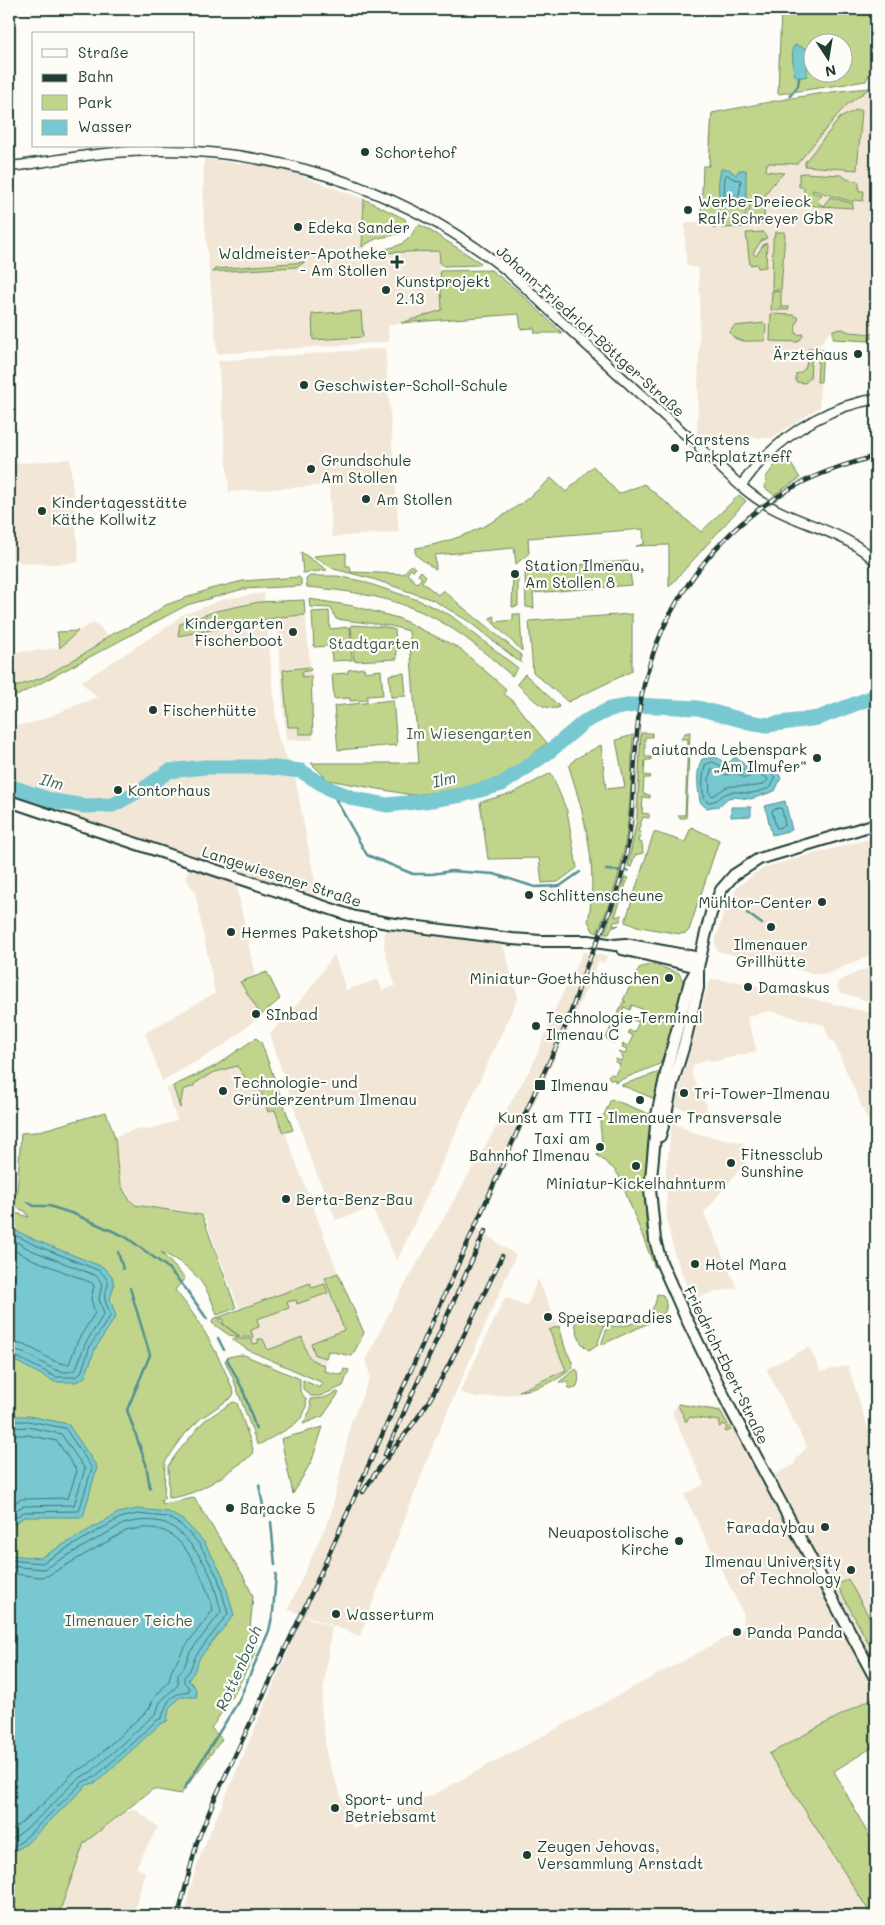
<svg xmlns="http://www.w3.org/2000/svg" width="885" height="1925" font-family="Mali,sans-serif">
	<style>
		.built { fill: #f2e7d7 }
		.green { fill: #c0d58b; stroke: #708960; fill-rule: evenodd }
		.water { fill: #77c8d1; stroke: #549092 }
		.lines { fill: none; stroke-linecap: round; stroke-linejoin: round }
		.shore { stroke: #427573; stroke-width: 1 }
		.stream { stroke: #549092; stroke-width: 2.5 }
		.river { stroke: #77c8d1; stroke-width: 15 }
		.tertiary-casing { stroke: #1f3d34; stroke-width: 12 }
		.secondary-casing { stroke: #1f3d34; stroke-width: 14 }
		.tertiary { stroke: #fdfcf7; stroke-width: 9 }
		.secondary { stroke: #fdfcf7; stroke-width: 10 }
		.rail-casing { stroke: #1f3d34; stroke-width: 4.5 }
		.rail { stroke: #fdfcf7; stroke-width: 2.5; stroke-dasharray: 8; stroke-linecap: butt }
		.poi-dot { fill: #1f3d34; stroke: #fdfcf7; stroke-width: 2 }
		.labels { text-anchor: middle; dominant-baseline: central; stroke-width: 4.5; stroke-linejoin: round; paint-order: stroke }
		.poi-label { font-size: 15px; fill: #1f3d34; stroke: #fdfcf7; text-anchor: start }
		.street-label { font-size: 15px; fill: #1f3d34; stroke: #fdfcf7 }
		.park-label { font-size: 15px; fill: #3f5b45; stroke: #fdfcf7 }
		.water-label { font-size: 16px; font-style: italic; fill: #35605b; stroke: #fdfcf7 }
	</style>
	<rect width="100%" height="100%" fill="#fdfcf7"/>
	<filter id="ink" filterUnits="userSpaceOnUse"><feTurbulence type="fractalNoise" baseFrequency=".02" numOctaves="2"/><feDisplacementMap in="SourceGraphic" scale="10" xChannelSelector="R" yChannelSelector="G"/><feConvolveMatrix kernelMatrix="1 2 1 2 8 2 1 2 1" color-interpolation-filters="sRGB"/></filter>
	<g filter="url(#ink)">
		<g class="built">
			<polygon points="876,89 876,333 831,331 819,346 820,407 772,438 697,435 700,298 698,268 686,266 685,222 704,222 711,113 819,94"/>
			<polygon points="204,159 279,168 364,199 362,253 438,251 442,310 398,324 388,325 389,342 217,354 203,206"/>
			<polygon points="385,348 399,532 332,537 329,485 229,492 218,361"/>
			<polygon points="70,459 79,562 56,564 22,563 9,557 9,464"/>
			<polygon points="264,593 278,737 295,777 318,898 9,793 9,727 36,722 97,697 81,682 170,625 180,616 224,599"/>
			<polygon points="305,611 311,676 313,740 286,740 276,613"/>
			<polygon points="95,622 108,636 92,649 44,677 9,689 9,653 60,648 78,631"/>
			<polygon points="641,733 637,820 629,861 608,925 604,934 597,933 607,910 621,864 628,822 633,735"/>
			<polygon points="876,837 876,952 828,974 815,974 717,951 715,941 726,905 737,888 755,873 769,866"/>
			<polygon points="189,868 236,883 255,975 241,982 261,1015 225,1045 162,1081 145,1033 215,993 195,892 185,878"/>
			<polygon points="385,930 503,945 518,997 397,1261 372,1208 336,1220 310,1158 270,1034 307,993 334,954 346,990 378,979 382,990 395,986 384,947"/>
			<polygon points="583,952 607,956 604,963 599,961 477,1229 516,1255 433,1445 360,1636 288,1609 331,1514 351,1423 370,1377 366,1359 391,1309 534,1062 555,1009"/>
			<polygon points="876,964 876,991 873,1003 840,992 837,987 839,981"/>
			<polygon points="716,979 746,983 876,1014 876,1140 833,1040 830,1041 824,1025 769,1011 747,1017 757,1051 712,1062 708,1059 694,1065 691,1073 707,1107 704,1117 675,1106 708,985 711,980"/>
			<polygon points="254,1039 288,1141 338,1273 364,1333 352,1356 328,1351 323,1371 239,1340 238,1337 229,1335 212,1323 213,1319 239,1309 204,1216 202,1214 135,1205 127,1198 118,1175 114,1137 137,1129 148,1130 177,1120 166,1089 214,1065"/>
			<polygon points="672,1122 694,1133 744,1143 744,1164 704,1213 737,1288 716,1292 692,1299 675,1256 667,1223 666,1169"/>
			<polygon points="538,1279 573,1362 572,1367 563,1375 517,1394 477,1398 460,1392 505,1297 527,1306"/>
			<polygon points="809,1347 821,1372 848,1365 867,1426 876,1443 876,1665 774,1475 794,1465 797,1458 807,1447 766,1369"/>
			<polygon points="678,1403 727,1410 876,1695 770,1754 872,1916 185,1916 189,1892 202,1851 303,1616 332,1627 321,1708 327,1757 353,1829 389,1815 438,1792 744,1628 743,1613 684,1495 704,1484 672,1413"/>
			<polygon points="135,1809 158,1827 136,1867 145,1872 133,1916 58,1916 84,1843 123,1811"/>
		</g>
		<g class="green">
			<path d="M781,9H872L870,72L866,81L778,94ZM812,42H842V72H812Z"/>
			<path d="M870,88L848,104L839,113L797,164L767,163L766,171L784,173C777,180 767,188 765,198C763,208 767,218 760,225L746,227L750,205L723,204L715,217H701L703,166H709L712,113C764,103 817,92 870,88Z"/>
			<polygon points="856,110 862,110 857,170 805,166 805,162 840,118"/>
			<polygon points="803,173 841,175 847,179 859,182 859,191 864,191 863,201 854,200 853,202 813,190 812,192 822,195 817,201 823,206 830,197 853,204 853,208 803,205 804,187 799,187 799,174"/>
			<path d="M364,199L405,219L406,222C397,239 392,234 376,239C371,241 367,244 362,247Z"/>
			<polygon points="724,208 747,208 743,227 722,228 721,224 716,225 715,229 713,228"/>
			<path d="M420,225L426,228L481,263L479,265L444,266L440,264L439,251L375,253L376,251C388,248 402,247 410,237C414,232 414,228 420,225Z"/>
			<polygon points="763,232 767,238 761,241 753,253 756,256 764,244 767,243 766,267 758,268 757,264 750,265 746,233"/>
			<polygon points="776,232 785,232 781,290 772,290 773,239"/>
			<polygon points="305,262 297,267 212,272 215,269"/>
			<polygon points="491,270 518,291 562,333 535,333 534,328 521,329 519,314 401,323 442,310 440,271"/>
			<polygon points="772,291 781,292 781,307 789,307 788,310 771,310"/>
			<polygon points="361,311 363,337 313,340 312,314"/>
			<path d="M771,314L794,315L799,318C796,324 794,329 797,335L803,334V336L798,342L770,341Z"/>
			<path d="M764,323L766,325L765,341C753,340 735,345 730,332L734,326Z"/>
			<polygon points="843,329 849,332 876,334 876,338 869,338 869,341 833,339 833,330"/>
			<path d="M808,348H812L810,378L805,383L796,382V374C809,371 807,359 808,348Z"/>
			<polygon points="819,348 823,349 821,382 817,382"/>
			<polygon points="784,453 800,478 774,495 765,488 766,477"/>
			<path d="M593,466L619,494L644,484L701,532L739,495L746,501L669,587V545L636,546L644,544L643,529L528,538L529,553L516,564L514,548L435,555L436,570L417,556L415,552L416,548C468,540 514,514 551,478L566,492Z"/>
			<polygon points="301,552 327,570 303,573"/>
			<path d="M346,553V566H350L351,572L403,574L411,565L415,568L413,571L411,569L407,574L417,583L422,578L418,575L421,571L426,576L422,582L438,595L443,590C468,613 496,633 521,655V663L468,621L433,600L373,579L334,569L313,556Z"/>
			<polygon points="628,561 632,585 533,593 534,608 526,607 525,573 529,569"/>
			<path d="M310,576H337L361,581L418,600L450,615L518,668L512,676C482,650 450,622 412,608C379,595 342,590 307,587L306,579Z"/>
			<polygon points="513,576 518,576 518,606 512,607"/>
			<polygon points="299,577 301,579 301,586 243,589 187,605 9,700 9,689 44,677 92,649 108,636 145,619 166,605 210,589 243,581"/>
			<polygon points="309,599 353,606 398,618 459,648 506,689 504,694 511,699 547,743 502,779 457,790 412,795 328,780 311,763 419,763 409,631 391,626 336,619 331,608 310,607"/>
			<polygon points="304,600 305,615 280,617 178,636 180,624 216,611 259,602"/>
			<polygon points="329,611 330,629 350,627 352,660 332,661 331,646 314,647 312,612"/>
			<polygon points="513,614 520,614 522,651 490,620 490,618 494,616 495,622 513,620"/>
			<polygon points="632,614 632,671 568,702 533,672 529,621"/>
			<polygon points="351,625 385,627 395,630 397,659 354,661"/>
			<polygon points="78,631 60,648 57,632"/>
			<polygon points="310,667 311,670 302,672 302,677 311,676 313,734 299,734 299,727 288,727 283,670"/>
			<polygon points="364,668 365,672 381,670 383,695 367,696 367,700 350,701 350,698 334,699 332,674 348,673 348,670"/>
			<polygon points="404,673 406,696 391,697 389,675"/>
			<path d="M525,674L559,706L558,708C539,710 531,696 517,684Z"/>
			<polygon points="393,700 397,745 338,750 334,706"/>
			<polygon points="690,732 686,818 680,818 678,815 685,815 688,739 681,739 685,733"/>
			<polygon points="641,733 652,733 652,737 645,737 645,757 651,757 651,760 645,760 644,775 651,776 650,778 644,778 643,794 650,795 650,798 643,797 642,813 649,814 649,818 643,817 638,831 641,832 638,842 642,843 643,853 635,855 631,867 628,866 637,820"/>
			<path d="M633,735C631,778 631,822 621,864C616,888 607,911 597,933L593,931L588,921C599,868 585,817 569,767L575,759L601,745L606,789L625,787L616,740Z"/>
			<polygon points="551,773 567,811 577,868 558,882 542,883 539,858 488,859 480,802 513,793"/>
			<polygon points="691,827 719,840 689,930 686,933 680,934 640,927 625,922 654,832 685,842"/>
			<polygon points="625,877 628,878 615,917 622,915 620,921 614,922 613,926 619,925 612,928 609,934 604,934"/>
			<polygon points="652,964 679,973 685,985 675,1024 660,1064 615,1082 615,1079 611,1080 608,1076 610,1074 615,1075 620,1064 615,1062 616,1059 621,1061 623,1057 618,1052 625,1054 627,1049 622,1047 623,1044 628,1046 633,1036 628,1033 629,1030 634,1033 639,1022 633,1020 635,1016 641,1019 644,1010 632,1005 630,1010 624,1007 610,1039 616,1042 613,1043 606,1038 623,1002 626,1002 623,1000 639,968"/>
			<polygon points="267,972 280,999 261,1015 240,982"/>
			<polygon points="256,1038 261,1042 293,1130 283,1133 275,1110 268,1112 260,1089 255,1091 237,1066 212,1073 194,1084 194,1086 183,1090 180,1108 173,1086 214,1067"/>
			<polygon points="660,1072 663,1075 655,1099 621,1085"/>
			<polygon points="611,1099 652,1115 654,1121 644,1190 647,1229 655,1268 619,1176 615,1170 597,1155 603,1150 600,1124"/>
			<path d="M106,1112C109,1121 113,1130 115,1139C118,1162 115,1188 135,1205L202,1215L236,1308L217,1315C206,1282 193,1267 161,1252L185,1278L175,1290C200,1320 220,1356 234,1393L232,1397L200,1419L185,1434L165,1462L164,1499L161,1500L163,1504L194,1498L243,1575L253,1596L250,1629L257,1648C244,1678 230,1701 211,1728L222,1739L181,1794L153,1789L84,1843L58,1916H9V1211L29,1217L25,1211L10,1206L9,1194H17L21,1133L36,1132Z"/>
			<polygon points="338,1273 364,1333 352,1356 328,1351 326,1358 315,1355 311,1343 344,1330 325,1278"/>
			<polygon points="310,1283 312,1288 325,1284 328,1293 297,1304 296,1300 287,1302 289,1308 257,1319 259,1327 251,1330 253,1337 241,1337 224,1325 222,1318 219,1319 219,1321 240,1337 229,1335 212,1323 213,1319 222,1316"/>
			<path d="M657,1294L663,1295C667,1304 668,1308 662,1317L601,1345L608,1325C622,1330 644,1321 652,1309C656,1304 656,1299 657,1294Z"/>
			<path d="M587,1313L597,1317L605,1323L597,1345L589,1350C577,1343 577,1330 574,1319L579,1315Z"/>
			<path d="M559,1326C561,1333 563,1339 564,1345C566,1354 573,1360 573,1368C557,1381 540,1389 519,1391L566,1370L549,1330Z"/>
			<path d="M302,1337C307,1353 306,1360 325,1365L324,1371L342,1375L344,1369L349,1370L343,1386L320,1396H311L303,1389V1380L320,1388L323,1383L248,1350L232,1339H252L253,1344L258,1343V1339H263L268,1350Z"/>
			<path d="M238,1355H244L300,1379V1391L306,1399C310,1424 278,1432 261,1444H257L233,1378L225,1361L228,1357Z"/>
			<path d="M576,1369C580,1373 579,1383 576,1388H569L568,1382H559Z"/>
			<polygon points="337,1392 339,1393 323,1416 303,1424 311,1409 310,1399 324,1398"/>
			<path d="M233,1402L237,1403L253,1449L252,1455C227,1473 201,1495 169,1498L168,1466L177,1453L204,1421Z"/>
			<path d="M678,1404L720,1411L731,1430L726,1432L725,1430L727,1428L724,1424L719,1427L720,1421L689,1417L687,1421H685C684,1413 680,1413 678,1404Z"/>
			<polygon points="323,1427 312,1460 293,1494 281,1439"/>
			<polygon points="848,1579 869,1617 876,1614 876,1643 870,1646 837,1585"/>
			<polygon points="876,1696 876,1745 834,1771 876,1849 876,1916 872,1916 769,1754"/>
		</g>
		<g class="water">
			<polygon points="795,45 808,49 807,76 799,78 794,74 792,49"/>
			<path d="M721,169H729L736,175L739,170H746V198L744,201L722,202C716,192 719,180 721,169Z"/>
			<path d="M716,757L727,764L735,757L742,762L746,767L751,762C763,764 775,766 781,778L775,791L751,799L733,797L728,798L719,806L706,808L700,802C698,788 695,772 702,759Z"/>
			<polygon points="785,801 792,830 772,835 765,806"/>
			<polygon points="731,807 751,807 751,816 731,817"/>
			<polygon points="9,1227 35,1240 103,1267 112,1276 114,1285 110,1299 116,1316 95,1349 85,1377 76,1382 55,1382 15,1361 9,1364"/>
			<polygon points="9,1416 29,1416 68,1424 97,1467 83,1517 24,1517 9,1527"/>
			<polygon points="137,1509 169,1512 184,1521 204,1542 223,1576 234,1615 200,1657 194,1672 188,1680 195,1687 197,1697 180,1697 169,1708 167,1721 159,1725 97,1782 87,1785 25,1845 9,1854 9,1555 40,1558 118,1513"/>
		</g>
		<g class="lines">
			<g class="shore">
				<polygon points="728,175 733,179 741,180 739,196 724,196 725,176"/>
				<path d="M713,762L727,769L737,764L746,772L754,768L773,774L775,779L771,787C765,790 758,792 752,793C744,794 736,790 728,793C719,796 719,802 707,802C700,794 703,775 705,765Z"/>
				<path d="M712,769L725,775L736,773L745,778L756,774L766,777L768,780C760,790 745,785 733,786C724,786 720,793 712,796L710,794L709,779Z"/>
				<polygon points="779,808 782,809 785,825 778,828 776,827 772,811"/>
				<path d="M9,1232L33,1244L100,1271C116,1287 103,1285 105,1300C106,1305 109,1310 111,1315L90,1346L81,1373L75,1377H56L17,1357L9,1358"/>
				<path d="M9,1238L31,1250L97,1276L102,1284L99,1299L104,1314L85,1344L76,1369C56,1383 30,1345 9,1352"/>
				<path d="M9,1247L27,1257L92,1283L94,1286L91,1299L95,1313L78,1340L69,1364C47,1365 31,1339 9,1344"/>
				<polyline points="9,1421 28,1421 65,1428 92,1468 79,1511 24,1512 9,1521"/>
				<polyline points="9,1428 28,1427 61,1434 85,1469 74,1505 23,1506 9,1514"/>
				<polyline points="9,1435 27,1435 57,1441 77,1471 68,1498 22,1499 9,1505"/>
				<path d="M9,1560L42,1563L120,1518L137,1514L167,1517L181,1525L200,1545L218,1578L228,1614L196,1655L190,1670L184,1677V1682L189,1688V1691C170,1695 167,1700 162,1718L156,1721L95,1777L83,1782L22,1841L9,1849"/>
				<path d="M9,1566L44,1569L123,1524C136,1520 152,1519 165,1523C183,1529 207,1564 213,1582C216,1592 219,1602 221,1612L190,1652L184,1667L178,1675V1685L160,1702L156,1713L91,1772C76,1778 67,1789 56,1801C41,1815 26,1831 9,1841"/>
				<path d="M9,1573L39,1577L47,1576L126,1531C137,1528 152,1526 164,1531C189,1541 207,1586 213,1610L184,1648L171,1672L169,1681L154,1698L149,1709L88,1765L74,1772L43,1804L9,1833"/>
			</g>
			<g class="stream">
				<polyline points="790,96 798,86 799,78"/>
				<polyline points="330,789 367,855 413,874 432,874 451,871 494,874 535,887 560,886 580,872"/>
				<polyline points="606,870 628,871"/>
				<polyline points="727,906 737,911"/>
				<polyline points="747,913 762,924"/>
				<polyline points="28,1202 34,1206 49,1206 74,1214 126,1237 167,1267 186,1289 207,1319"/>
				<polyline points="118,1252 123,1269"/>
				<polyline points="130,1288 150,1355 127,1410 146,1464 150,1488"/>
				<polyline points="218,1338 224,1350"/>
				<polyline points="227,1359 243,1390 256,1429"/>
				<polyline points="259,1485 265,1516"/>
				<polyline points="271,1522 275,1565"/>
				<polyline points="184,1789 238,1702 269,1631 273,1612 276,1574"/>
			</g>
			<polyline class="river" points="9,786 54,801 85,806 113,805 148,786 169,771 205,767 267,767 301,771 330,789 355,799 387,805 425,801 462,795 502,784 550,751 584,722 610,709 634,705 698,708 749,722 767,725 818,718 876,696"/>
			<g class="tertiary-casing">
				<g id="tertiary">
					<path d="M9,167C52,161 97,152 141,151C265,146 393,185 493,260C518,278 540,302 563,323C606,363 649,403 693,441"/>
					<path d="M700,448C722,468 744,493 771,507C805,526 849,533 876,562"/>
					<path d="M741,485C749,476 755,466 764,458C794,428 834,405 876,399"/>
				</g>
			</g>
			<g class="secondary-casing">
				<g id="secondary">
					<polyline points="9,801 355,917 388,923 512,939 541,941 588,941 615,945 625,944 700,958"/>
					<polyline points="622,949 698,967"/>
					<polyline points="698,967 690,981 668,1064 657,1115 650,1189 655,1240 661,1262 685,1316 730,1408 876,1680"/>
					<polyline points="660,1136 665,1119 672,1085 684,1045 698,988 698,967 705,937 711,913 721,890 734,875 759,859 876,824"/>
				</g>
			</g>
			<use href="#tertiary" class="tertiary"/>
			<use href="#secondary" class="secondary"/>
			<g class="rail-casing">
				<g id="rail">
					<polyline points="385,1455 485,1231"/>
					<path d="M363,1492C383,1459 410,1432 430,1399C457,1353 479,1304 502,1256"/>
					<path d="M178,1916L197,1842L214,1800L313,1590L534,1094C545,1069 558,1045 568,1020C575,1002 580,983 587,965C600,934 615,903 623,871C637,812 631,752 642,694C660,604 721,523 803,482C827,470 851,463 876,456"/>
				</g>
			</g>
			<use href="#rail" class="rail"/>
		</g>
	</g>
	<g class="poi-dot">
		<circle cx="365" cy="152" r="5"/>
		<circle cx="688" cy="210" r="5"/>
		<circle cx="298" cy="227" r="5"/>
		<path d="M394.5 254.5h5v5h5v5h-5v5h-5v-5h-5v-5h5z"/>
		<circle cx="386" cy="290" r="5"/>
		<circle cx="858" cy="354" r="5"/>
		<circle cx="304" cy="385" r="5"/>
		<circle cx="675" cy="448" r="5"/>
		<circle cx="311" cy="469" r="5"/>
		<circle cx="366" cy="499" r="5"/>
		<circle cx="42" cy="511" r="5"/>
		<circle cx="515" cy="574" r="5"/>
		<circle cx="293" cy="632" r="5"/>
		<circle cx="153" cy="710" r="5"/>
		<circle cx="817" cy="758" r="5"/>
		<circle cx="118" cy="790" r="5"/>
		<circle cx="529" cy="895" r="5"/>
		<circle cx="822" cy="902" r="5"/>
		<circle cx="771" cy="927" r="5"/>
		<circle cx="231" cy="932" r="5"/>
		<circle cx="669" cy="978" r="5"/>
		<circle cx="748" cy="987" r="5"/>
		<circle cx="256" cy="1014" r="5"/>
		<circle cx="536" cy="1026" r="5"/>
		<rect x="534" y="1079" width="12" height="12" rx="2.5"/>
		<circle cx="223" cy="1091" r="5"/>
		<circle cx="684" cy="1093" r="5"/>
		<circle cx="640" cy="1100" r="5"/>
		<circle cx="600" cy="1147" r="5"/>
		<circle cx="731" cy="1163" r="5"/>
		<circle cx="636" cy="1166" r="5"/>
		<circle cx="286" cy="1199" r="5"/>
		<circle cx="695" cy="1264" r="5"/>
		<circle cx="548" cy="1317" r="5"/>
		<circle cx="230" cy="1508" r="5"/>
		<circle cx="825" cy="1527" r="5"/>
		<circle cx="679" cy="1541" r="5"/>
		<circle cx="851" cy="1570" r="5"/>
		<circle cx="336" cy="1614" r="5"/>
		<circle cx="737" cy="1632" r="5"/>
		<circle cx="335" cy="1808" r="5"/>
		<circle cx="527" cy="1855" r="5"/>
	</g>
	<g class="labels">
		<g class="poi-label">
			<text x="375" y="152">Schortehof</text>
			<text x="698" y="201">Werbe-Dreieck<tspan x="698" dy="17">Ralf Schreyer GbR</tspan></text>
			<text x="308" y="227">Edeka Sander</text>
			<text x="387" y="253" text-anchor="end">Waldmeister-Apotheke<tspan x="387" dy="17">- Am Stollen</tspan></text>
			<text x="396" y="281">Kunstprojekt<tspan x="396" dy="17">2.13</tspan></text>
			<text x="848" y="354" text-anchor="end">Ärztehaus</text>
			<text x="314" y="385">Geschwister-Scholl-Schule</text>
			<text x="685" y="439">Karstens<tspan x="685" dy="17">Parkplatztreff</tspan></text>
			<text x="321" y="460">Grundschule<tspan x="321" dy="17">Am Stollen</tspan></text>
			<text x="376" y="499">Am Stollen</text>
			<text x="52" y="502">Kindertagesstätte<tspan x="52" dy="17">Käthe Kollwitz</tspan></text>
			<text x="525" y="565">Station Ilmenau,<tspan x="525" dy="17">Am Stollen 8</tspan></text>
			<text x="283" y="623" text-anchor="end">Kindergarten<tspan x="283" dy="17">Fischerboot</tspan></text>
			<text x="163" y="710">Fischerhütte</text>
			<text x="807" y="749" text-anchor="end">aiutanda Lebenspark<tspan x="807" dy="17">„Am Ilmufer“</tspan></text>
			<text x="128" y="790">Kontorhaus</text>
			<text x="539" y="895">Schlittenscheune</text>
			<text x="812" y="902" text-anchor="end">Mühltor-Center</text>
			<text x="241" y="932">Hermes Paketshop</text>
			<text x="771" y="944" text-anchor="middle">Ilmenauer<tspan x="771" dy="17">Grillhütte</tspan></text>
			<text x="659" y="978" text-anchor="end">Miniatur-Goethehäuschen</text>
			<text x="758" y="987">Damaskus</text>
			<text x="266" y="1014">SInbad</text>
			<text x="546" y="1017">Technologie-Terminal<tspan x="546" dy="17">Ilmenau C</tspan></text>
			<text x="233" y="1082">Technologie- und<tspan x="233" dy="17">Gründerzentrum Ilmenau</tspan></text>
			<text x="551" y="1085">Ilmenau</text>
			<text x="694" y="1093">Tri-Tower-Ilmenau</text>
			<text x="640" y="1117" text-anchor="middle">Kunst am TTI - Ilmenauer Transversale</text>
			<text x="590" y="1138" text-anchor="end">Taxi am<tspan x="590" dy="17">Bahnhof Ilmenau</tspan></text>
			<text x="741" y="1154">Fitnessclub<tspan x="741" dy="17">Sunshine</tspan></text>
			<text x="636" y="1183" text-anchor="middle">Miniatur-Kickelhahnturm</text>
			<text x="296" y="1199">Berta-Benz-Bau</text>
			<text x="705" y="1264">Hotel Mara</text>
			<text x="558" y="1317">Speiseparadies</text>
			<text x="240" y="1508">Baracke 5</text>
			<text x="815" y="1527" text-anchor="end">Faradaybau</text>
			<text x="669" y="1532" text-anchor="end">Neuapostolische<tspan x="669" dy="17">Kirche</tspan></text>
			<text x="841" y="1561" text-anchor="end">Ilmenau University<tspan x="841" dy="17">of Technology</tspan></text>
			<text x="346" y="1614">Wasserturm</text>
			<text x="747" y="1632">Panda Panda</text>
			<text x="345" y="1799">Sport- und<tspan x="345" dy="17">Betriebsamt</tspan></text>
			<text x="537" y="1846">Zeugen Jehovas,<tspan x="537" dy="17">Versammlung Arnstadt</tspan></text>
		</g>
		<g class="street-label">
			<text transform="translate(591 331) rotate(42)">Johann-Friedrich-Böttger-Straße</text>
			<text transform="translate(282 876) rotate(18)">Langewiesener Straße</text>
			<text transform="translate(727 1365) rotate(64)">Friedrich-Ebert-Straße</text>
		</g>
		<g class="park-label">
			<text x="374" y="643">Stadtgarten</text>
			<text x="469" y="733">Im Wiesengarten</text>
			<text x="129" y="1620">Ilmenauer Teiche</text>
		</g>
		<g class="water-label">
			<text transform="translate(444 779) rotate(-13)">Ilm</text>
			<text transform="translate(52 781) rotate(15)">Ilm</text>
			<text transform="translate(238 1668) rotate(-66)">Rottenbach</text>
		</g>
	</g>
	<rect width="885" height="1925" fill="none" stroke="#fdfcf7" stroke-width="30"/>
	<rect x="15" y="15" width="855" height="1895" fill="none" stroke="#1f3d34" stroke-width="2" filter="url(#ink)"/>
	<rect x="32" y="32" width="162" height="115" fill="#fdfcf7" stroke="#a4b0a9"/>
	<rect x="42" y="49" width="25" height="8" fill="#fdfcf7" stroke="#a4b0a9"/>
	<text x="78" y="58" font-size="15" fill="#1f3d34">Straße</text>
	<rect x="42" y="74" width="25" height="8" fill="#1f3d34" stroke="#a4b0a9"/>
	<text x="78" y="82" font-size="15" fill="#1f3d34">Bahn</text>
	<rect x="42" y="95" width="25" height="15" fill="#c0d58b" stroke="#a4b0a9"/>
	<text x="78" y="108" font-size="15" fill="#1f3d34">Park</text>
	<rect x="42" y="120" width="25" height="15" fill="#77c8d1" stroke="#a4b0a9"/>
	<text x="78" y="132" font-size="15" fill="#1f3d34">Wasser</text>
	<g transform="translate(828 58) rotate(168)"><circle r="24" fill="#fdfcf7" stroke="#a4b0a9"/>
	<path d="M0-4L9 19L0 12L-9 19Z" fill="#1f3d34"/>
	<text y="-8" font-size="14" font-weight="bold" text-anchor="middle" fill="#1f3d34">N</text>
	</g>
</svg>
